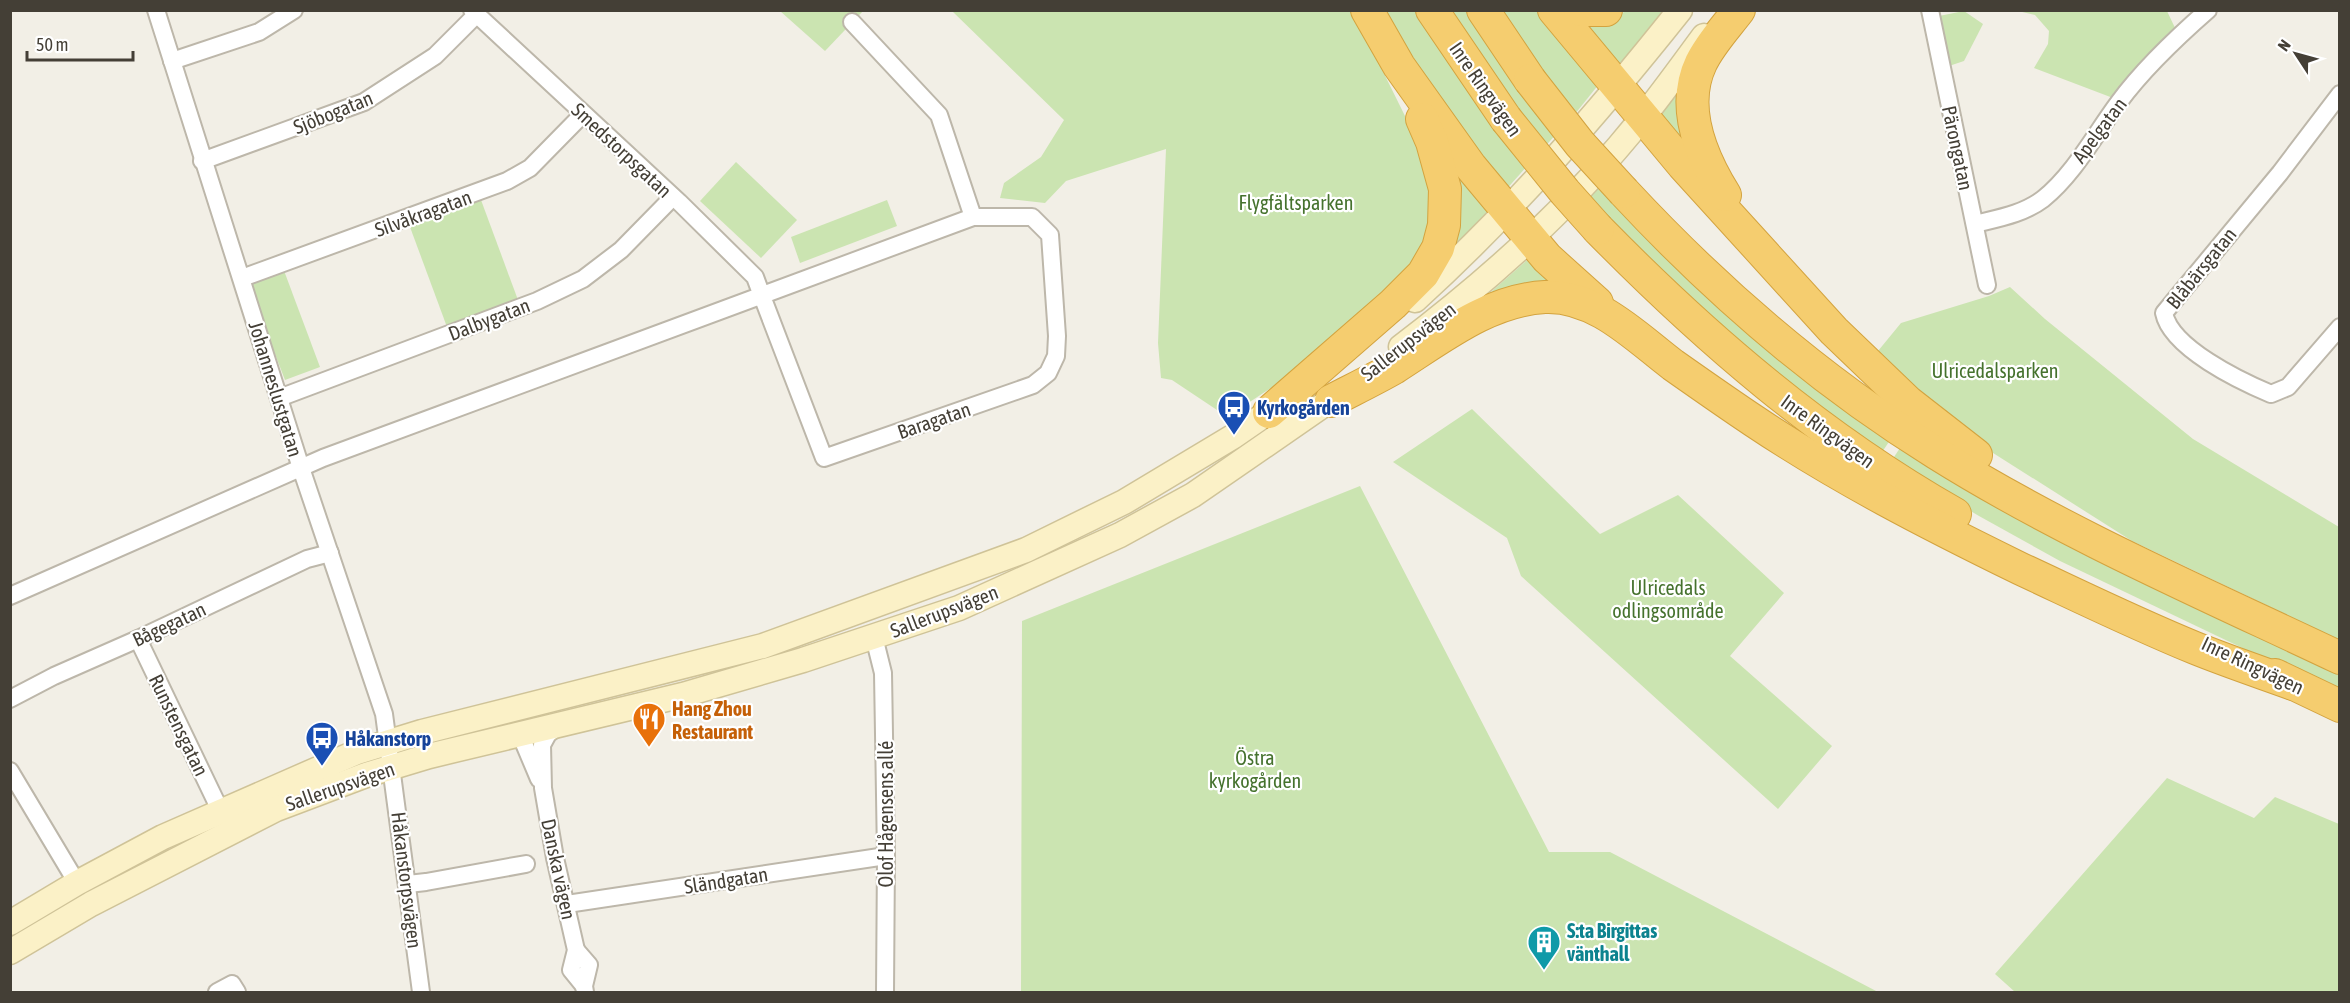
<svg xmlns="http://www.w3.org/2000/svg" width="2350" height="1003" font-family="'Asap Condensed',sans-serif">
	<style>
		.green { fill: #cbe4b1 }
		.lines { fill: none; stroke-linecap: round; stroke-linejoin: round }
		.street-casing { stroke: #bdb7aa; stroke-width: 20 }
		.secondary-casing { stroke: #cfc398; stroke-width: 27 }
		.highway-casing { stroke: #d3a33f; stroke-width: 34 }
		.street { stroke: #fff; stroke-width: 16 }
		.secondary { stroke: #fbf1c7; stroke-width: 24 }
		.highway { stroke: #f5cd6f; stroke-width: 32 }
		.highway-bridge-casing { stroke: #d3a33f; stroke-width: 34; stroke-linecap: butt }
		.highway-bridge { stroke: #f5cd6f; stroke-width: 32 }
		.labels { text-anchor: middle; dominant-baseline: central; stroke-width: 4.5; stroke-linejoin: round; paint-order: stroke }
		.street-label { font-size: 20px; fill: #443f36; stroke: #fff }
		.park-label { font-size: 20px; fill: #45722d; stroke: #fff }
		.transit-label { font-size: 20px; font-weight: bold; fill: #164399; stroke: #fff; text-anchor: start }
		.food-label { font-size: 20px; font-weight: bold; fill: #c56008; stroke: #fff; text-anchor: start }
		.culture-label { font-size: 20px; font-weight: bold; fill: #0d838f; stroke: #fff; text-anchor: start }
	</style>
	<rect width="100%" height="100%" fill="#f2efe6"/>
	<g class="green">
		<polygon points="780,11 863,11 825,51"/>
		<polygon points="952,11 1353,11 1405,116 1434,193 1434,218 1419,263 1304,366 1233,413 1230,409 1223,414 1172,380 1161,378 1158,343 1166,149 1066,181 1045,203 1000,198 1004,183 1041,157 1064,120"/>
		<polygon points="1375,11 1416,11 1435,41 1527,166 1504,192"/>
		<polygon points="1443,11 1471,11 1558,132 1542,150"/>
		<polygon points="1499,11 1541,11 1599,84 1575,114 1549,82"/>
		<polygon points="1628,11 1664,11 1617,69 1573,16 1610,16"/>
		<polygon points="1964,11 1983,24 1964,61 1949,66 1939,16"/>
		<polygon points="2018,11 2167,11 2176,30 2113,98 2034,68 2048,44 2049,31 2035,15"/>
		<polygon points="1694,64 1704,173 1656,119"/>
		<polygon points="1437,132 1495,206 1448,257"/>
		<polygon points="736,162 797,220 761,258 700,201"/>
		<polygon points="1600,181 1893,436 1880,455 1723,335 1586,197"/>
		<polygon points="481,200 518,300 447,327 410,227"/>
		<polygon points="887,200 897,226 800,263 791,237"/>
		<polygon points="1535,253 1574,294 1465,315"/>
		<polygon points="283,268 320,367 285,380 247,281"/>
		<polygon points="2010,287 2045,319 2193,439 2339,527 2339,640 2132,541 1949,425 1878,351 1901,323 1989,296"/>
		<polygon points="1472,409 1600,534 1678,495 1784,593 1730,656 1832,746 1778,809 1521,576 1507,538 1393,462"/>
		<polygon points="1902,445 2339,670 2339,694 2060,561 1979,516 1890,463"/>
		<polygon points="1360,486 1549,852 1610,852 1878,992 1021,992 1022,621"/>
		<polygon points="2167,778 2254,818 2275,797 2339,824 2339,992 2015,992 1995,974"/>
	</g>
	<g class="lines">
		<g class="street-casing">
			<g id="street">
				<polyline points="156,10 301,468 384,714 421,992"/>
				<polyline points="1930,10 1987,285"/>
				<polyline points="852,22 939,115 973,217"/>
				<polyline points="172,61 259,32 294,10"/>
				<path d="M2340,94L2280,173L2164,313C2171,348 2240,381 2271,394L2288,387L2340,327"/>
				<polyline points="202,161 364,102 435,56 476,15"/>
				<path d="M1975,224C1999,218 2023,214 2043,199C2075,173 2095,134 2119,102C2144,68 2176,38 2208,10"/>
				<polyline points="242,278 507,181 530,168 583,114"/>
				<polyline points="279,398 537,301 583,279 621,250 673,197"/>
				<polyline points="10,596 323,458 973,217 1032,217 1050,235 1057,336 1056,356 1048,373 1033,385 824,458 762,296 755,277 679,202 472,10"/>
				<polyline points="874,637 883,673 886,856 885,992"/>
				<polyline points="138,639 220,810"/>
				<polyline points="10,699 54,676 138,639 307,559 330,553"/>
				<polyline points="559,726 548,734 542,745 543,788 555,858 576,950 571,970 584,986"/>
				<polyline points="520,734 539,779"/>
				<polyline points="10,771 77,883"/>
				<polyline points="408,884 426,882 526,864"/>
				<polyline points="567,904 886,856"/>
				<polyline points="576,950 589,965 584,986 585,992"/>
				<polyline points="217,992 232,984 237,992"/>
			</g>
		</g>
		<g class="secondary-casing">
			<g id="secondary">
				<path d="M1415,300C1512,212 1598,113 1680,10"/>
				<path d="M1401,347C1488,281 1575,203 1643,117C1664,91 1684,63 1704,36"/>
				<polyline points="10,923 77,883 163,837 357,752 422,732 763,646 1026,550 1124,502 1234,436 1283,402"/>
				<polyline points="10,952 91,904 276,809 366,775 429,756 683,695 803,660 959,608 1120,535 1193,495 1345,390"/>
			</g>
		</g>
		<g class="highway-casing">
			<g id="highway">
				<polyline points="1367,10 1399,66 1471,167 1547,258 1597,303"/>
				<polyline points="1432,10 1506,119"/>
				<polyline points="1483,10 1530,80"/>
				<polyline points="1554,10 1683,165 1834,331 1908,402 1976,455"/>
				<polyline points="1580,10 1606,10"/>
				<path d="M1624,192C1717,292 1820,381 1936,453C2062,532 2205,594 2340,658"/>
				<path d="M1725,195C1702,158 1680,107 1701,63C1710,44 1726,27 1739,10"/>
				<path d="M1598,229C1706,339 1821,438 1955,514"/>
				<path d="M1331,401C1352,390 1373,380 1394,368C1440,339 1488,300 1545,297C1596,295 1636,337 1673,365C1700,384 1727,403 1754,421C1839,478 1929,524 2021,569C2079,596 2136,624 2195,648C2227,661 2260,672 2293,684"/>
				<polyline points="1269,412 1393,304 1423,274 1438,248 1444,225 1445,189 1432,142 1422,119"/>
				<polyline points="2275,675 2340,706"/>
			</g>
		</g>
		<use href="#street" class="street"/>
		<use href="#secondary" class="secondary"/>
		<use href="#highway" class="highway"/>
		<g class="highway-bridge-casing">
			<g id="highway-bridge">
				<polyline points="1530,80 1580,144 1624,192"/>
				<polyline points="1506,119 1565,192 1598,229"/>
			</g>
		</g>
		<use href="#highway-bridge" class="highway-bridge"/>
	</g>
	<defs>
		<g id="bus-pin" transform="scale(1.725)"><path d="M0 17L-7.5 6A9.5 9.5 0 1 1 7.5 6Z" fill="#1a4fb4" stroke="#fff"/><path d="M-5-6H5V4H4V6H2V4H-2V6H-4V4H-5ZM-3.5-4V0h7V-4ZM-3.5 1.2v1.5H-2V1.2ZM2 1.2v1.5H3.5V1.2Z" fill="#fff"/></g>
		<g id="restaurant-pin" transform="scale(1.725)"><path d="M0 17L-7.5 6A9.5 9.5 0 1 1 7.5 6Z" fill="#e8710a" stroke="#fff"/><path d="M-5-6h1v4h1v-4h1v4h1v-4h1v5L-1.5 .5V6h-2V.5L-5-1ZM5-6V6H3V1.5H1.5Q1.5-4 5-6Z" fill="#fff"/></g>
		<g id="building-pin" transform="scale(1.725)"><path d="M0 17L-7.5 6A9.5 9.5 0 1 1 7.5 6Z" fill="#0f9aa8" stroke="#fff"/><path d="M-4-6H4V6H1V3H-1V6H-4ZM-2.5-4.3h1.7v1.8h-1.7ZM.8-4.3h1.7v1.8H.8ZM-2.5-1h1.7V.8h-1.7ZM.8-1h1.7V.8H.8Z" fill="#fff"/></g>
	</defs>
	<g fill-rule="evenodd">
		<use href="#bus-pin" x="1234" y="407"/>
		<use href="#restaurant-pin" x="649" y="719"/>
		<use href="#bus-pin" x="322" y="738"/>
		<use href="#building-pin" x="1544" y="942"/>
	</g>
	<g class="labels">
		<g class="street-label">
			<text transform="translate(1486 89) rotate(55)">Inre Ringvägen</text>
			<text transform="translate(333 112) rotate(-22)">Sjöbogatan</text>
			<text transform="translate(2099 130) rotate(-53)">Apelgatan</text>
			<text transform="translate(1958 148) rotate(78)">Pärongatan</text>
			<text transform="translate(622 150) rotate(43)">Smedstorpsgatan</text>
			<text transform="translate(423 213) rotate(-20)">Silvåkragatan</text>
			<text transform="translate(2201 268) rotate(-51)">Blåbärsgatan</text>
			<text transform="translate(489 319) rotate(-21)">Dalbygatan</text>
			<text transform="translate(1408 341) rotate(-38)">Sallerupsvägen</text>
			<text transform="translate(276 389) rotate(73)">Johanneslustgatan</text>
			<text transform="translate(934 420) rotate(-19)">Baragatan</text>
			<text transform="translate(1828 431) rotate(36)">Inre Ringvägen</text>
			<text transform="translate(944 611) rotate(-21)">Sallerupsvägen</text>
			<text transform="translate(169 624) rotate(-25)">Bågegatan</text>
			<text transform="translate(2253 665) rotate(25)">Inre Ringvägen</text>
			<text transform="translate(179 725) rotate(64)">Runstensgatan</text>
			<text transform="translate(340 786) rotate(-19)">Sallerupsvägen</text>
			<text transform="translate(885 814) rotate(-90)">Olof Hågensens allé</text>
			<text transform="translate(559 869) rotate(78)">Danska vägen</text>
			<text transform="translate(407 880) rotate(83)">Håkanstorpsvägen</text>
			<text transform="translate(726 880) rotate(-9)">Sländgatan</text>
		</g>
		<g class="park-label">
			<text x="1296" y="202">Flygfältsparken</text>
			<text x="1995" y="370">Ulricedalsparken</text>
			<text x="1668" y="587">Ulricedals<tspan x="1668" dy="23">odlingsområde</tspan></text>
			<text x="1255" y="757">Östra<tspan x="1255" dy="23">kyrkogården</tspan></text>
		</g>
		<g class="transit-label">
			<text x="1257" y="407">Kyrkogården</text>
			<text x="345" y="738">Håkanstorp</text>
		</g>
		<g class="food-label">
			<text x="672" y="708">Hang Zhou<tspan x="672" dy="23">Restaurant</tspan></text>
		</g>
		<g class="culture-label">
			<text x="1567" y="930">S:ta Birgittas<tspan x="1567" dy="23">vänthall</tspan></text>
		</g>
	</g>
	<rect width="2350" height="1003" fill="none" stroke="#443f36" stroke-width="24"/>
	<g transform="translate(2296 54) rotate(306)" stroke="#ffffff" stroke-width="4.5" paint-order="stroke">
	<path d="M0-4.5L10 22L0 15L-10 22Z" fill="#443f36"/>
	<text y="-9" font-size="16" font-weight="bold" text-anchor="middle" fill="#443f36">N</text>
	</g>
	<path d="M27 51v9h106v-9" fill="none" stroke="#443f36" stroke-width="3"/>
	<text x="36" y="51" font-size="18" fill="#443f36" stroke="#ffffff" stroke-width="4.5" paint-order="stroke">50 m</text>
</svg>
